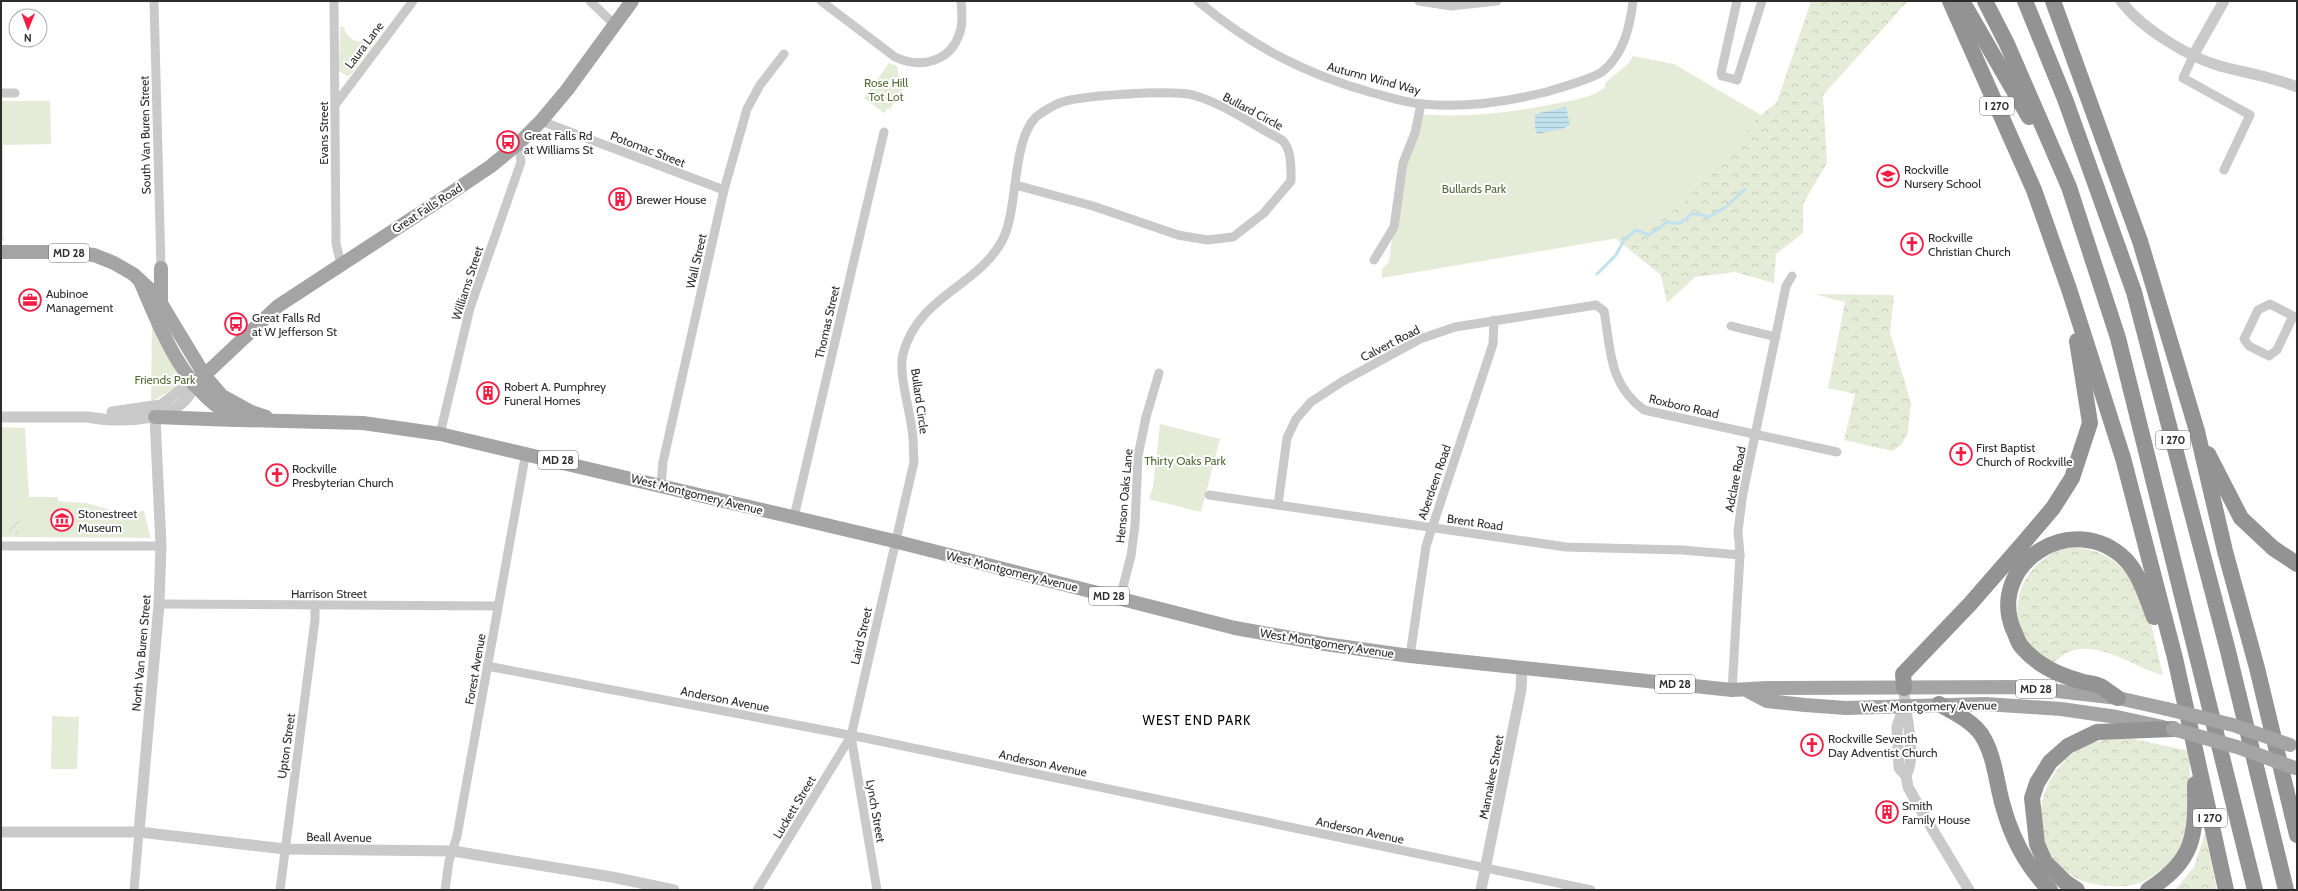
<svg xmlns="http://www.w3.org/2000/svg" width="2298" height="891" font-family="Cabin,sans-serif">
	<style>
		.forest { fill: url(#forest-crowns) }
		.park { fill: #e4ecd7 }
		.garden { fill: url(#garden-furrows) }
		.water { fill: url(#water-rules) }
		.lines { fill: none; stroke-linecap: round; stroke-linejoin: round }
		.stream { stroke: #c1e1ee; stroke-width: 3 }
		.minor { stroke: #c9c9c9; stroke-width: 9 }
		.tertiary { stroke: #c9c9c9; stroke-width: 11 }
		.primary { stroke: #a4a4a4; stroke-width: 14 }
		.motorway { stroke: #939393; stroke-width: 16 }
		.primary-bridge { stroke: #a4a4a4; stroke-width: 14 }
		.labels { text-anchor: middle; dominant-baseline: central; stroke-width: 4; stroke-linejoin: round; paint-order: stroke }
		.shield { fill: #fff; stroke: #6b6b6b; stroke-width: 1 }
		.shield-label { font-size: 11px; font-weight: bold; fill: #2c2c2c }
		.street-label { font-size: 12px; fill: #2c2c2c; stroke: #fff }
		.park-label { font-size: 12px; fill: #546c36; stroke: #fff }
		.poi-label { font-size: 12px; fill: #2c2c2c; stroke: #fff; text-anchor: start }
		.neighbourhood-label { font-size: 13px; letter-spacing: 1px; fill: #000; stroke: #fff }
	</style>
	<defs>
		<pattern id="forest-crowns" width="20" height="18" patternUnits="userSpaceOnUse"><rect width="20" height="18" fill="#e4ecd7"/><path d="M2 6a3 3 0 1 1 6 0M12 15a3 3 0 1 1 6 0" fill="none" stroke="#c4cbb9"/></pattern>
		<pattern id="garden-furrows" width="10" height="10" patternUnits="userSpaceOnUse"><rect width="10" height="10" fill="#e4ecd7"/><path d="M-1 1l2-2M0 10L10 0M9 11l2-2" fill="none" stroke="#c4cbb9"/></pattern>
		<pattern id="water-rules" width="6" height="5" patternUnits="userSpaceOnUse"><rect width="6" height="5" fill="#c1e1ee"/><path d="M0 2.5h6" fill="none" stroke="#a6c1cc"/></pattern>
	</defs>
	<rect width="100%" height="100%" fill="#fff"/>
	<g class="forest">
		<polygon points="1811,1 1908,1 1823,95 1827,163 1803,204 1803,233 1776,254 1774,283 1735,272 1695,277 1667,303 1661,275 1615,238 1605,83 1634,59 1679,72 1718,90 1761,115 1777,102"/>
		<polygon points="1814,294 1894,295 1890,332 1911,403 1908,432 1902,444 1892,451 1844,440 1855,394 1828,388 1845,302"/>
		<path d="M2069,547C2141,549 2150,619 2163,675C2128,666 2084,627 2052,665C2044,657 2030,650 2024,641C2021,636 2020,628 2019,623C2011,587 2035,556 2069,547Z"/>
		<path d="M2108,738H2129L2190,751C2189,778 2192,808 2185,835C2180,853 2169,865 2154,875C2141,885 2128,887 2112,886C2034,886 2017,795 2075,752C2084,745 2097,742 2108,738Z"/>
		<polygon points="2205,833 2217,890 2175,890 2194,867"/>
	</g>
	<g class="park">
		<path d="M340,27H344C346,40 360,46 371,38L376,41L351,74L347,76L339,71Z"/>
		<path d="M1633,56L1674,64L1760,115L1685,202L1642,234L1382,278V269L1389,262L1401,167L1417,114C1463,118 1508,113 1554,104C1568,101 1585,99 1598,92C1613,84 1625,71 1633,56Z"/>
		<polygon points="889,63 897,66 900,83 905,86 890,109 888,108 884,113 864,98"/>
		<polygon points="1,101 50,101 51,144 3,145 3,237 5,241 1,240"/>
		<polygon points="152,321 179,378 176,388 151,402"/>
		<polygon points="1160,424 1220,439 1201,512 1149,499 1153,487"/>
		<polygon points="1,427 25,428 29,497 58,497 58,501 86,503 121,513 144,511 151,540 149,538 1,537"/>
		<polygon points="52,716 79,717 77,769 51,769"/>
	</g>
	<polygon class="garden" points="19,520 19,534 9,535 9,521"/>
	<polygon class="water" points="1566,107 1570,125 1562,129 1537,134 1535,128 1535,114"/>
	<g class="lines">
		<path class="stream" d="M1597,274L1616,255L1624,240L1636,230L1649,235L1667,222C1679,225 1683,223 1691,214H1698L1709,217L1726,207L1745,189"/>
		<g class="minor">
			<polyline points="154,1 161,268"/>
			<polyline points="334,1 336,244 341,264"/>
			<polyline points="590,1 615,25"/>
			<path d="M821,1L895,57C921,69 951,62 960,32C963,23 962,11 961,1"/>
			<path d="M1198,1C1251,46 1305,74 1373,93C1389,97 1406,103 1423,104C1464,108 1506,102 1546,92C1559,88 1593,79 1603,71C1624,54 1630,26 1633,1"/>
			<polyline points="1419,1 1451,6 1497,1"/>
			<polyline points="1737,1 1721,73 1722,76 1737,80 1762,1"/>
			<polyline points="2194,54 2183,78 2250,115 2224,170"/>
			<polyline points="1,93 15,93"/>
			<polyline points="335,105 413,1"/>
			<polyline points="541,121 724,190"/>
			<polyline points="1374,260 1394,227 1403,163 1415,133 1421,104"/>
			<polyline points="2293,316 2277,350 2269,356 2249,346 2244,339 2258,310 2270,304 2297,318"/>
			<polyline points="1731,326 1776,337"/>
			<polyline points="440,434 470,308 521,162 519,143"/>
			<polyline points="661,485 663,462 724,190 747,109 760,85 784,54"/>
			<polyline points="1209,495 1566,547 1682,550 1740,555"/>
			<path d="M1278,505L1287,438L1296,419L1311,402L1343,381L1420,339L1455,327L1596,305L1604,311C1611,351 1609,385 1644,410L1837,452"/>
			<polyline points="794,517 884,132"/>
			<polyline points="1,546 161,546"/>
			<polyline points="1120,598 1131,556 1135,525 1138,456 1146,417 1159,373"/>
			<polyline points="159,604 498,606"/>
			<polyline points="1410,656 1426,546 1493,344 1494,320"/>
			<polyline points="487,666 865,738 1591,890"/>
			<polyline points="1732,690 1740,555 1738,531 1743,493 1786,286 1792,276"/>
			<polyline points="851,736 877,890"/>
			<polyline points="134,890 139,832"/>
			<polyline points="280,890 315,620 315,605"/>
			<polyline points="445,890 449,861 457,836 526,452"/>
			<path d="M757,890L851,736L914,462C913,452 914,441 912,430C910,411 898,372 903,354C918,296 977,287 1002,241C1019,209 1011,142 1036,117C1041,113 1051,107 1057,104C1075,95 1172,90 1193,95C1218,102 1242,117 1265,131C1270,134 1278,137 1283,141C1292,150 1291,170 1291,181L1264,213L1233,237L1207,240L1178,235L1093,206L1016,185"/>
		</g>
		<g class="tertiary">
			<path d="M2121,1C2141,28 2188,57 2220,66C2246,73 2272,77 2297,87"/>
			<polyline points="2194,54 2224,1"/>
			<polyline points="112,412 161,405 182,389 194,385"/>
			<path d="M1,417H88C121,423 182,423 194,385"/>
			<path d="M1904,688C1904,715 1918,752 1906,776"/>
			<polyline points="1904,706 1897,727 1899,768 1906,776 1908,787 1925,817 1969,890"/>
			<polyline points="1,832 139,832 285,849 453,851 612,877 674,890"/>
			<polyline points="139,832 159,604 161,546 155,417"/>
			<polyline points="1481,890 1521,690 1522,668"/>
		</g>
		<g class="primary">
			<polyline points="1,252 65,252 94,255 114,263 133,274 156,295 205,376 222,396 251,412 266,417"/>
			<polyline points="161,268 161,303"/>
			<path d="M140,281C163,334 184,393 239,420L363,423L440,434L894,541L1235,628L1325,644L1410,656L1732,690L1768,688L2022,687L2118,698L2167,709"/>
			<polyline points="194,385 278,306 454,191 491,166 519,143 541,121 567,90 632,1"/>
			<polyline points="155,417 235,420"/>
			<polyline points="1748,691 1767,701 1805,705 1846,708 1985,704 2061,709 2117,717 2163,727"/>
		</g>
		<g class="motorway">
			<polyline points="1950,1 2034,190 2069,289 2123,458 2175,658 2226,890"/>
			<polyline points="1962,1 2029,117"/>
			<polyline points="1985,1 2007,44 2069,187 2118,338 2255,890"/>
			<polyline points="2025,1 2065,99 2134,292 2227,647 2286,890"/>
			<polyline points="2053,1 2140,241 2197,431 2225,551 2257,668 2297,835"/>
			<polyline points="2208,454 2241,518 2273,548 2297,564"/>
			<polyline points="1904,688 1903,674 1970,604 2025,541 2053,508 2072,478 2090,423 2077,341"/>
			<path d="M2118,698C2112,695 2106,689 2100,686C2094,683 2086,683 2080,681C2056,674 2037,665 2021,646C2017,641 2016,634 2013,629C1987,563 2074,508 2126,560C2140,575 2147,599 2154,617"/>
			<path d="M1939,704C1953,712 1971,720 1981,734C1995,755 1996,782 2003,806C2012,839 2026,866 2050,890"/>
			<polyline points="2077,890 2065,882 2045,862 2037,844 2032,798 2037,783 2050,762 2068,746 2097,732 2173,729"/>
			<path d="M2148,890C2195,860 2196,836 2195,784"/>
		</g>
		<g class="primary-bridge">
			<polyline points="2167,709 2233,725 2290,745"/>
			<polyline points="2173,729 2237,747 2295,768"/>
		</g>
	</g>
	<defs>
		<g id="bus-ring" transform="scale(1.15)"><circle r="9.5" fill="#fff" stroke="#f61b41" stroke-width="1.5"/><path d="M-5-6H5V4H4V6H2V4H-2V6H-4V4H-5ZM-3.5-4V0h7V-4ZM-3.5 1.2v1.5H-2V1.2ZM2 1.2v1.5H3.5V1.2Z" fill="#f61b41"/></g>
		<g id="school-ring" transform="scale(1.15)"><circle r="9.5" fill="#fff" stroke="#f61b41" stroke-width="1.5"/><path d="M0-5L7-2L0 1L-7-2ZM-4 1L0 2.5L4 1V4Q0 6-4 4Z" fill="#f61b41"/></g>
		<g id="building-ring" transform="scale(1.15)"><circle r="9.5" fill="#fff" stroke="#f61b41" stroke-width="1.5"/><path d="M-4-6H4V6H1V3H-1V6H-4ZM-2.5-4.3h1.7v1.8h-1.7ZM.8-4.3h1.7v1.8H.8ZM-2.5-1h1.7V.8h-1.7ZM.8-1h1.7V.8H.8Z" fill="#f61b41"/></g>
		<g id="church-ring" transform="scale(1.15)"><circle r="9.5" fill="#fff" stroke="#f61b41" stroke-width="1.5"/><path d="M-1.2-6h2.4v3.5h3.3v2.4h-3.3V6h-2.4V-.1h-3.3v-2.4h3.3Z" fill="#f61b41"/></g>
		<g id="office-ring" transform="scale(1.15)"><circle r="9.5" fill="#fff" stroke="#f61b41" stroke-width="1.5"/><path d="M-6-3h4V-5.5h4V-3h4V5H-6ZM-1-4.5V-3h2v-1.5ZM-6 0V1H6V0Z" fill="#f61b41"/></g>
		<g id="museum-ring" transform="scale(1.15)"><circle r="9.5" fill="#fff" stroke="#f61b41" stroke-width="1.5"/><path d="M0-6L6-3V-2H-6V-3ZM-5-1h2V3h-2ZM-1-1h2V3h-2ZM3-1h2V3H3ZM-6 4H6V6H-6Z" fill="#f61b41"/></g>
	</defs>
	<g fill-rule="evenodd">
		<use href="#bus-ring" x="508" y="142"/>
		<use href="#school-ring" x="1888" y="176"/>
		<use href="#building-ring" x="620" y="199"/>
		<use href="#church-ring" x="1912" y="244"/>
		<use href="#office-ring" x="30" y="300"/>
		<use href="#bus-ring" x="236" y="324"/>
		<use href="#building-ring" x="488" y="393"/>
		<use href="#church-ring" x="1961" y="454"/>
		<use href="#church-ring" x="277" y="475"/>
		<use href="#museum-ring" x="62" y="520"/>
		<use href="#church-ring" x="1812" y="745"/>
		<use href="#building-ring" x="1887" y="812"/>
	</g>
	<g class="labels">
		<g class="shield">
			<rect x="1980" y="97" width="34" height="18" rx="3"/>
			<rect x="49" y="244" width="40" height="18" rx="3"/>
			<rect x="2156" y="431" width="34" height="18" rx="3"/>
			<rect x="538" y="451" width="40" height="18" rx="3"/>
			<rect x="1089" y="587" width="40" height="18" rx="3"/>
			<rect x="1655" y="675" width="40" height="18" rx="3"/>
			<rect x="2016" y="680" width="40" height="18" rx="3"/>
			<rect x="2193" y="809" width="34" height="18" rx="3"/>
		</g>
		<g class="shield-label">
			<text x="1997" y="106">I 270</text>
			<text x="69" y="253">MD 28</text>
			<text x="2173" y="440">I 270</text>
			<text x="558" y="460">MD 28</text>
			<text x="1109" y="596">MD 28</text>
			<text x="1675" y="684">MD 28</text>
			<text x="2036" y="689">MD 28</text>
			<text x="2210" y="818">I 270</text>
		</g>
		<g class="street-label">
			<text transform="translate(364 45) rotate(-53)">Laura Lane</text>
			<text transform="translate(1374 78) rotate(15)">Autumn Wind Way</text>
			<text transform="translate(1253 111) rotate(28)">Bullard Circle</text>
			<text transform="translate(323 133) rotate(-90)">Evans Street</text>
			<text transform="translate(145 135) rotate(-91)">South Van Buren Street</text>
			<text transform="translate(648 149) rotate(21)">Potomac Street</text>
			<text transform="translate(427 208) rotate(-33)">Great Falls Road</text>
			<text transform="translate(696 261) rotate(-77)">Wall Street</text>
			<text transform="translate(467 283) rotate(-72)">Williams Street</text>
			<text transform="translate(827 322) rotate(-77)">Thomas Street</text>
			<text transform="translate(1390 343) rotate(-27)">Calvert Road</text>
			<text transform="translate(920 401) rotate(82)">Bullard Circle</text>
			<text transform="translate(1684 406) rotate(13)">Roxboro Road</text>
			<text transform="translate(1735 479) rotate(-79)">Adclare Road</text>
			<text transform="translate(1434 482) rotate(-71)">Aberdeen Road</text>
			<text transform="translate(697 494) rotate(14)">West Montgomery Avenue</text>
			<text transform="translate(1124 496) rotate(-85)">Henson Oaks Lane</text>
			<text transform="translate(1475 522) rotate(8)">Brent Road</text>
			<text transform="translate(1012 571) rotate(14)">West Montgomery Avenue</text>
			<text x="329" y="593">Harrison Street</text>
			<text transform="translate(861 636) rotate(-77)">Laird Street</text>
			<text transform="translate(1327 643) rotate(9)">West Montgomery Avenue</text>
			<text transform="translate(141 653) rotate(-85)">North Van Buren Street</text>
			<text transform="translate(475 669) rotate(-80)">Forest Avenue</text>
			<text transform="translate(725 699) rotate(11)">Anderson Avenue</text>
			<text transform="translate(1929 706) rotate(-1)">West Montgomery Avenue</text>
			<text transform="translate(286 746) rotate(-82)">Upton Street</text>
			<text transform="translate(1043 763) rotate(12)">Anderson Avenue</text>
			<text transform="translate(1491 777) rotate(-79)">Mannakee Street</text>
			<text transform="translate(794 807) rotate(-59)">Luckett Street</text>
			<text transform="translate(876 811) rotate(80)">Lynch Street</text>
			<text transform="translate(1360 830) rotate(12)">Anderson Avenue</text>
			<text transform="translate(339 837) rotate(1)">Beall Avenue</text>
		</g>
		<g class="park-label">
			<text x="886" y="82">Rose Hill<tspan x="886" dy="14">Tot Lot</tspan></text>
			<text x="1474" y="188">Bullards Park</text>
			<text x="165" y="379">Friends Park</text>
			<text x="1185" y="460">Thirty Oaks Park</text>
		</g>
		<g class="poi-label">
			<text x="524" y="135">Great Falls Rd<tspan x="524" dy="14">at Williams St</tspan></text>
			<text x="1904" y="169">Rockville<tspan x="1904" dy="14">Nursery School</tspan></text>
			<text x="636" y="199">Brewer House</text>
			<text x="1928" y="237">Rockville<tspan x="1928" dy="14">Christian Church</tspan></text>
			<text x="46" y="293">Aubinoe<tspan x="46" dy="14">Management</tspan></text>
			<text x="252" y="317">Great Falls Rd<tspan x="252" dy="14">at W Jefferson St</tspan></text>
			<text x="504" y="386">Robert A. Pumphrey<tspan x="504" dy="14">Funeral Homes</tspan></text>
			<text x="1976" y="447">First Baptist<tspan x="1976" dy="14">Church of Rockville</tspan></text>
			<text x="292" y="468">Rockville<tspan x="292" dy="14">Presbyterian Church</tspan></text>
			<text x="78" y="513">Stonestreet<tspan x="78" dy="14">Museum</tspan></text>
			<text x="1828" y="738">Rockville Seventh<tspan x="1828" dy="14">Day Adventist Church</tspan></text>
			<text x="1902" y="805">Smith<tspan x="1902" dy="14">Family House</tspan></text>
		</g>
		<g class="neighbourhood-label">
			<text x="1197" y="720">WEST END PARK</text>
		</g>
	</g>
	<rect width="2298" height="891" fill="none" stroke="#2c2c2c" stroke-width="4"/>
	<g transform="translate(28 28) rotate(181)"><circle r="19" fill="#ffffff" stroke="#ababab"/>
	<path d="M0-3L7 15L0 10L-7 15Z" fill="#f61b41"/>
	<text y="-6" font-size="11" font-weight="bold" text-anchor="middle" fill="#2c2c2c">N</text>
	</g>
</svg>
